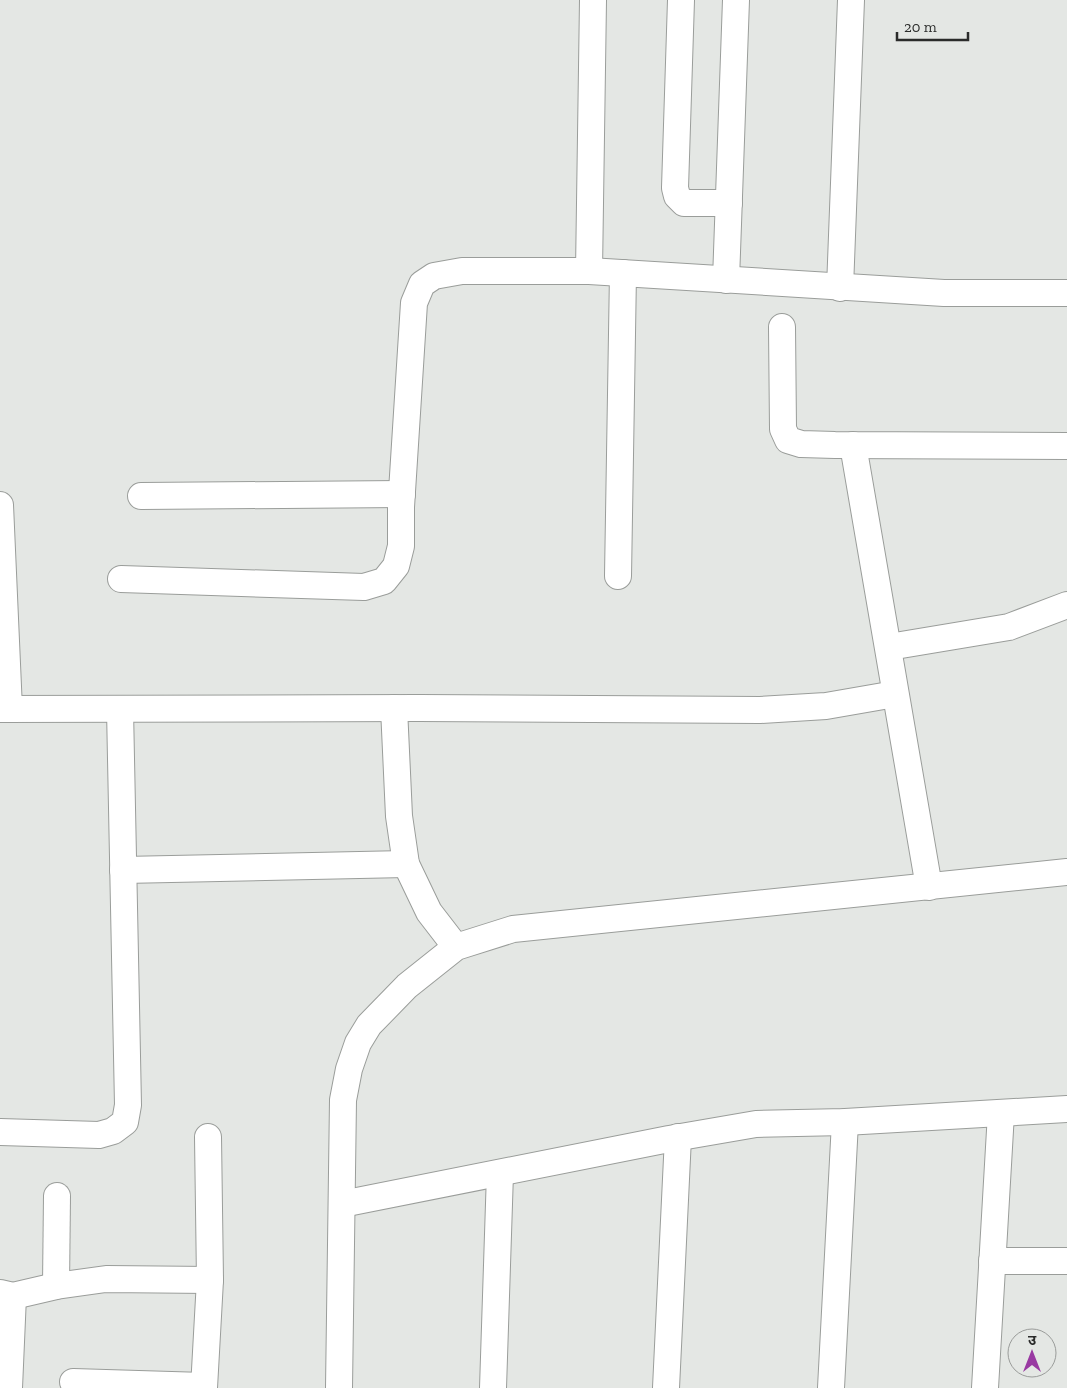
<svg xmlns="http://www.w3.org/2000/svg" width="1067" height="1388" font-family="'Zilla Slab','Noto Sans Devanagari',serif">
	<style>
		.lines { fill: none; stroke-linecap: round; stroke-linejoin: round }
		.minor-casing { stroke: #9a9d9a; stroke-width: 28 }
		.minor { stroke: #fff; stroke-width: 26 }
	</style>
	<rect width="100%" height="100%" fill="#e4e7e4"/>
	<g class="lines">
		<g class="minor-casing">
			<g id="minor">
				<polyline points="681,0 675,188 677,196 684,203 729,203"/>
				<polyline points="589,271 593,0"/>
				<polyline points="726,280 736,0"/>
				<polyline points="840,288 851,0"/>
				<polyline points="782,327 783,429 788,440 801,444 835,445 1067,446"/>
				<polyline points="853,445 929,887"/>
				<polyline points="141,496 402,494"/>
				<polyline points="0,505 9,709"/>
				<polyline points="618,576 623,273"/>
				<polyline points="121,579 364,587 384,581 396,566 401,546 401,507 414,303 422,284 434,276 462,271 589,271 944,293 1067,293"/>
				<polyline points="889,647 1009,627 1067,605"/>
				<polyline points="394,708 399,816 406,864 429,912 456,947"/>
				<polyline points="0,709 419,708 760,710 826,706 895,694"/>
				<polyline points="123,870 406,864"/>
				<polyline points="0,1132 99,1135 113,1131 125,1122 128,1105 120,709"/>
				<polyline points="342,1204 669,1139 756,1124 845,1122 1067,1109"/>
				<polyline points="992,1261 1067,1261"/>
				<polyline points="56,1286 57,1196"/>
				<polyline points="0,1293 13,1296 56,1286 106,1279 210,1280"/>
				<polyline points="73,1382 204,1386"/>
				<polyline points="9,1388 13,1296"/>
				<polyline points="204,1388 210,1280 208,1137"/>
				<polyline points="339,1388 343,1100 349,1069 358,1043 369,1025 407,986 456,947 513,929 1067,872"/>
				<polyline points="493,1388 500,1173"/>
				<polyline points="666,1388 678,1137"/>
				<polyline points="831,1388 845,1122"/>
				<polyline points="985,1388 1001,1113"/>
			</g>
		</g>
		<use href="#minor" class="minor"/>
	</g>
	<g transform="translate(1032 1353)"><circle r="24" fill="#e4e7e4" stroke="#9a9c9a"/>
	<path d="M0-4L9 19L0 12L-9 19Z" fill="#993aa2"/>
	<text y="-8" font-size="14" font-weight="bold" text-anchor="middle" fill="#2a2b2a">उ</text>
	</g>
	<path d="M897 32v8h71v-8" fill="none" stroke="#2a2b2a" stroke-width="2.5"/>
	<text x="904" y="32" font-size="15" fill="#2a2b2a" stroke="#e4e7e4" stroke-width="4" paint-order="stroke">20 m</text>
</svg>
